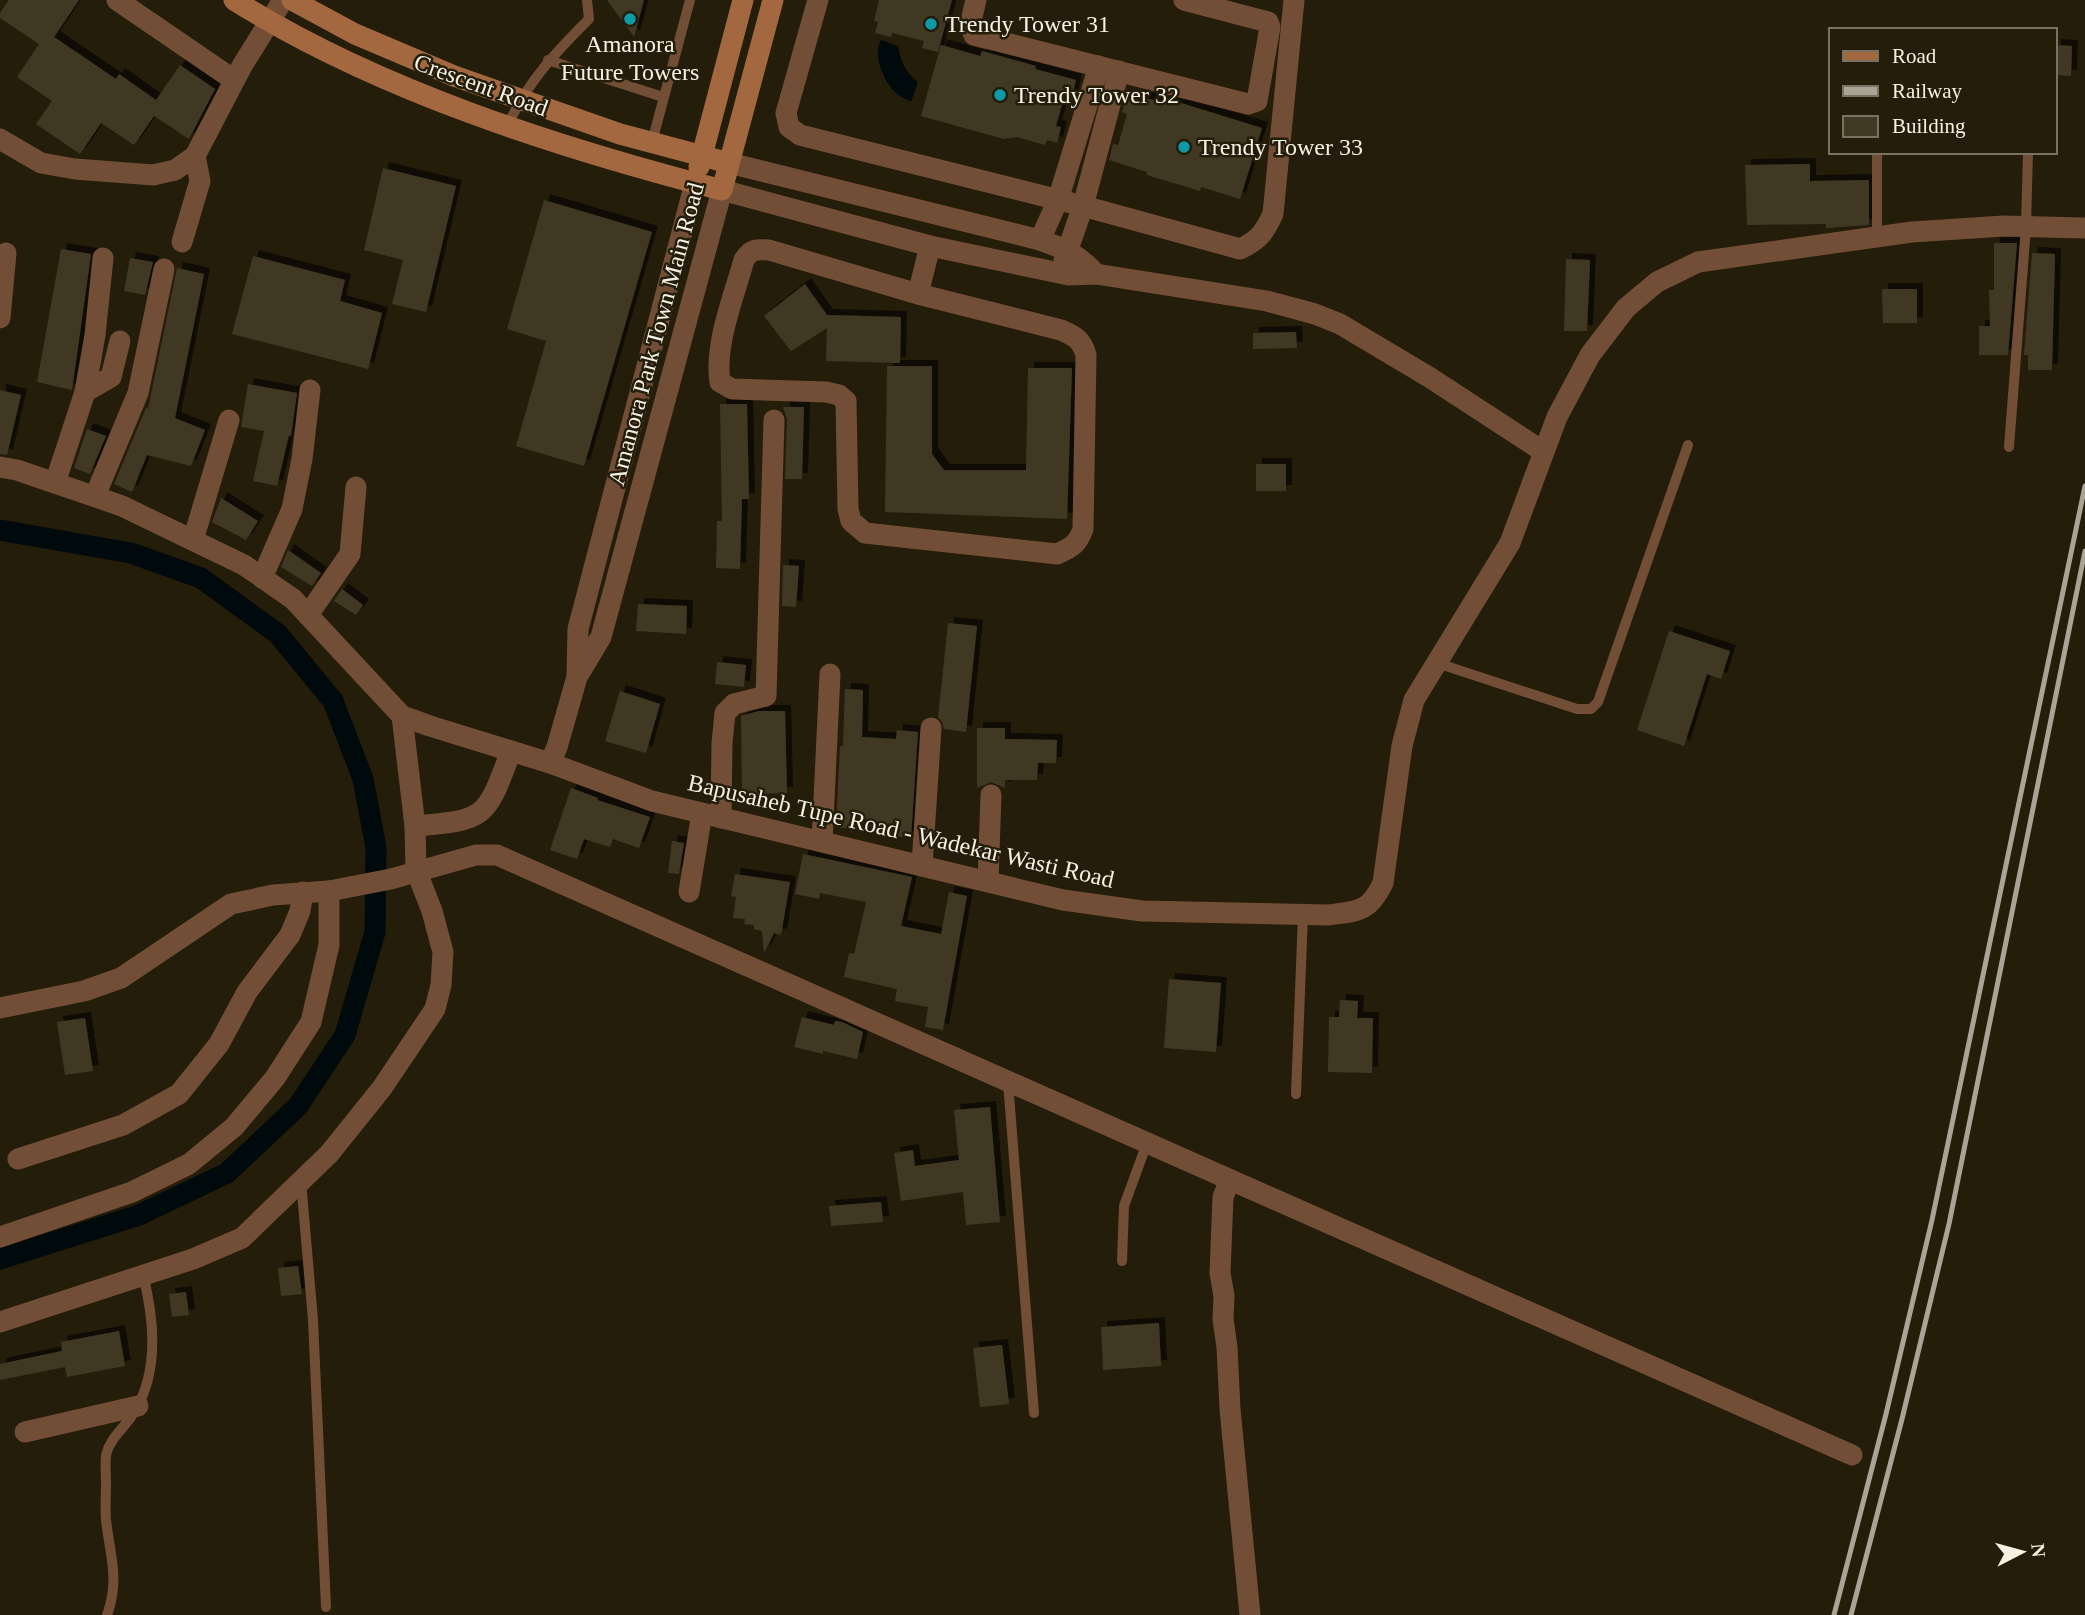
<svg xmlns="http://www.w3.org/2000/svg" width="2085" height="1615" font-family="Georgia,serif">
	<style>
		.water { fill: #00090b }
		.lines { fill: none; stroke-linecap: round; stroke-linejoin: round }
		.canal { stroke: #00090b; stroke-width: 21 }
		.building { fill: #403924; filter: url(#shadow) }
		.service { stroke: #734e36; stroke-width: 10 }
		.minor { stroke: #734e36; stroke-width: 21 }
		.tertiary { stroke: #734e36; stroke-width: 21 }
		.secondary { stroke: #a36840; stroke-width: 21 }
		.rail { stroke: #aaa496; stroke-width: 5 }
		.culture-dot { fill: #0f9aa8; stroke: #241d0a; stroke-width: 2.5 }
		.labels { text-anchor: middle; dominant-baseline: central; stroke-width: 5; stroke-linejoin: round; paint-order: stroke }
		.poi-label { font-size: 24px; fill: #f6f1e5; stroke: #241d0a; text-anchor: start }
		.street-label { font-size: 24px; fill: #f6f1e5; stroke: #241d0a }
	</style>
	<defs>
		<filter id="shadow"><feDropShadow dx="6" dy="-6" stdDeviation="0" flood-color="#0009"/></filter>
	</defs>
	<rect width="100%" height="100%" fill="#241d0a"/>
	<path class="water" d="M881,40L898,46C901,62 905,72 918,82L911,102C907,99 900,97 896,93C884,82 872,55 881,40Z"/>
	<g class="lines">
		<polyline class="canal" points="0,530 131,553 201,578 278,634 333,701 363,779 376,848 375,932 345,1035 298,1106 227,1173 139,1215 0,1259"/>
	</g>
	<g class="building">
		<polygon points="9,0 79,0 54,37 116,79 119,74 156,100 180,65 215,89 189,139 154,116 134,145 101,123 80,154 36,124 52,101 17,77 39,44 0,18 0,13"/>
		<polygon points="607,0 644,0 634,37"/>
		<polygon points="879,0 952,0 938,52 922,48 924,41 892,33 891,37 875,33 878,22 874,21"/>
		<polygon points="941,45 980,56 982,51 1036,66 1035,69 1076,80 1072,96 1065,94 1056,126 1061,127 1057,143 1047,140 1045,145 1017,137 1004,139 921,116"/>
		<polygon points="2055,45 2072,46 2071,76 2055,75"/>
		<polygon points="1127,96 1138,100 1139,96 1167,104 1181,103 1262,128 1240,199 1201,187 1200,191 1147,175 1147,172 1109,160 1113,144 1118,145 1127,114 1122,112"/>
		<polygon points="1810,164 1810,181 1869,180 1869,225 1826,228 1826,224 1747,225 1745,165"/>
		<polygon points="383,168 456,186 426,312 392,304 403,260 364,250"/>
		<polygon points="544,200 652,232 584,466 516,446 546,341 507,329"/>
		<polygon points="1994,243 2017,243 2008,355 1979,355 1979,326 1990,326 1989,290 1994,290"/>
		<polygon points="61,249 91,254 72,390 37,382"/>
		<polygon points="2032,253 2055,254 2052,370 2028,370 2028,355 2024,355"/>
		<polygon points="253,256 345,280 340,301 382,313 368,369 232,334"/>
		<polygon points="130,258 153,262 145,295 124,291"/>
		<polygon points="1566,259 1590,260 1587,331 1564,331"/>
		<polygon points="177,268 204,274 175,418 205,430 191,466 147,455 132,492 114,484 146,408 148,409"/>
		<polygon points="805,284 827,315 901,317 900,363 826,361 827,328 791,351 764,316"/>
		<polygon points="1882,289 1917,289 1917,323 1883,323"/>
		<polygon points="1296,332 1297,348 1253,349 1253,333"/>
		<polygon points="887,366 932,366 932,454 944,470 1026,470 1028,368 1072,368 1067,519 885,512"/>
		<polygon points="248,384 297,393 291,436 289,435 277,486 253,481 264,431 241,427"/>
		<polygon points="0,390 21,395 7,455 0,454"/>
		<polygon points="720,404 747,404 749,499 742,499 740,569 716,568 717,521 722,521"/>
		<polygon points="783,407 804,407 802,479 785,479 787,420"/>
		<polygon points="87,429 106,436 90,474 74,468"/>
		<rect x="1256" y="464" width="30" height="27"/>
		<polygon points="221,498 258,521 246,540 212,522"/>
		<polygon points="288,550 321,573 312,586 281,567"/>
		<polygon points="783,565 799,566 796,607 782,606"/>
		<polygon points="342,589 363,605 356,615 334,601"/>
		<polygon points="638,604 687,606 686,634 636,631"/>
		<polygon points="948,623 977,626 966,732 944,729 942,722 938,717"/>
		<polygon points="1669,631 1730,651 1721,679 1707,674 1684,746 1637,730"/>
		<polygon points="717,662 746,665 744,687 715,684"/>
		<polygon points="845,689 863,690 862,737 896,739 897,730 918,732 911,838 891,836 891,828 856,826 856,829 836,827 840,746 843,746"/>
		<polygon points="620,691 660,704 646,753 605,741"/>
		<polygon points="759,711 785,711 787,793 742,794 741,716"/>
		<polygon points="977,728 1005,728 1005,739 1057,740 1056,763 1038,763 1037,780 1005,780 1005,788 991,782 977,788"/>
		<polygon points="571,788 598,798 597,800 650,817 639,848 613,839 610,847 584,839 577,859 550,850"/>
		<polygon points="672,841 684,843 679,874 668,873"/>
		<polygon points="803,854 912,877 901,926 941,934 949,892 967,896 943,1030 925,1027 928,1007 895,1001 897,989 844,977 849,953 854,954 866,902 820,893 819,899 795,894"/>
		<polygon points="735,874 790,882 781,935 774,933 764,953 762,931 754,929 754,925 744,924 745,919 733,918 736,897 731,896"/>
		<polygon points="1169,979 1221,983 1216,1052 1164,1048"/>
		<polygon points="1340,1000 1358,1001 1357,1018 1373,1018 1372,1073 1328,1072 1329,1017 1339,1017"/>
		<polygon points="802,1017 834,1025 835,1021 842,1022 863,1032 857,1059 823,1051 823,1054 794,1047"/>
		<polygon points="85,1018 93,1071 65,1075 57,1022"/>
		<polygon points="990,1107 1000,1222 966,1225 963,1192 901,1201 894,1153 913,1150 915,1166 959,1160 954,1110"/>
		<polygon points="881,1202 883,1222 831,1226 829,1206"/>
		<polygon points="298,1266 302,1294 281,1296 278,1268"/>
		<polygon points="186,1292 189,1315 172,1317 169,1294"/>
		<polygon points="1159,1323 1161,1366 1103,1370 1101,1327"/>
		<polygon points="119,1331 125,1366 67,1377 65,1367 0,1380 0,1364 62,1351 61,1342"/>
		<polygon points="1002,1345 1009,1404 980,1407 973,1348"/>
	</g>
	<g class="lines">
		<g class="service">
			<polyline points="548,60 663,97"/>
			<path d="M508,125C528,81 556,52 589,19L587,0"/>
			<polyline points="652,142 690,0"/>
			<polyline points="1877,152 1877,237"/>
			<polyline points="2009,447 2026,227 2028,152"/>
			<polyline points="1437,663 1577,709 1591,709 1598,702 1688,445"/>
			<polyline points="1008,1082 1034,1413"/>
			<polyline points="1296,1094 1303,915"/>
			<polyline points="301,1181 313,1320 326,1607"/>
			<polyline points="1122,1261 1124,1206 1147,1143"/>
			<path d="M107,1615C120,1579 110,1556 106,1520C105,1508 106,1495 106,1482C106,1474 105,1464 106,1455C110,1437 126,1427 135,1411C159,1371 154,1318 143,1275"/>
		</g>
		<g class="minor">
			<polyline points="117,0 234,80"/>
			<path d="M818,0L786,113L789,127L800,135L1083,206L1240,249C1259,240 1264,233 1273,214L1294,0"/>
			<polyline points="976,0 970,25 974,35 1248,104 1257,101 1270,27 1268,22 1184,0"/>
			<polyline points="0,139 41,163 75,169 153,175 175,170 195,156 242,66 283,0"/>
			<path d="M729,163L1040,240C1065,249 1078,254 1096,274"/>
			<polyline points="722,190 930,246 1069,275 1096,274 1267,301 1315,314 1340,324 1429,377 1544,452"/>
			<polyline points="1040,240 1058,200 1099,66"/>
			<polyline points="182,242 200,181 195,156"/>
			<polyline points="1064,261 1083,206 1119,71"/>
			<path d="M918,294L1061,330C1075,336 1082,340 1086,355L1083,529C1078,544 1071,548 1057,554L865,533L851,521L848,509L846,401L839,395L826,392L732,389L720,382C714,345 734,296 744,260C751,249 756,249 769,250L918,294L930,246"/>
			<polyline points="0,318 6,253"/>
			<polyline points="85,392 111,377 120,341"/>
			<polyline points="55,483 85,392 95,335 103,258"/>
			<polyline points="95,496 138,393 164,269"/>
			<polyline points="193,540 229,420"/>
			<polyline points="262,578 292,509 302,459 310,390"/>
			<polyline points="308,615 350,554 356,487"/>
			<polyline points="721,818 722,743 725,713 734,704 766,696 774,420"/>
			<path d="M415,826C487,820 486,818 511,751"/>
			<polyline points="822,842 830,674"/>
			<polyline points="922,865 931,728"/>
			<polyline points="988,881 991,795"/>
			<polyline points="689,892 702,813"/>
			<polyline points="0,1008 84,991 121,978 231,904 273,895 329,891 391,879 476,855 497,855 1852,1455"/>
			<polyline points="18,1159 123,1125 179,1094 219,1044 247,992 290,935 300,911 303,892"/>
			<polyline points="1230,1180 1223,1197 1220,1273 1224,1296 1223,1319 1227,1347 1230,1409 1250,1615"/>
			<polyline points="0,1237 132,1192 189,1164 234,1127 275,1078 311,1022 329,945 329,891"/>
			<polyline points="0,1322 193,1259 242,1238 329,1154 382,1088 435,1009 441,985 443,952 432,911 416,870 415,826 402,716"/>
			<polyline points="25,1432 138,1406"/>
		</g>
		<g class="tertiary">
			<path d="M0,467L17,470L122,506L244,565L293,599L402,716L430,726L550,763L652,801L1063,900L1142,911L1328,915C1359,911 1369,912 1383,883L1402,746L1414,700L1510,543L1557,417L1590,355L1626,308L1657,282L1698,262L1912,232L2004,226L2085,228"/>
			<polyline points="577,675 578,629 695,183"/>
			<polyline points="550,763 557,747 577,677 601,637 722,190"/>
		</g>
		<g class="secondary">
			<path d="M234,0C377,90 559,148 722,190L773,0"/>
			<polyline points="292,0 355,34 454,76 620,134 729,163"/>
			<polyline points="699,167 743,0"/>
		</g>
		<g class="rail">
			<polyline points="1834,1615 1886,1414 1932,1220 2085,486"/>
			<polyline points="1851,1615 1902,1419 1949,1224 2085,551"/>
		</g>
	</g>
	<g class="culture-dot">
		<circle cx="630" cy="19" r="7"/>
		<circle cx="931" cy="24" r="7"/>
		<circle cx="1000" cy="95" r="7"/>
		<circle cx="1184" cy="147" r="7"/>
	</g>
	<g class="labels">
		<g class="poi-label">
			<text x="945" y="24">Trendy Tower 31</text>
			<text x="630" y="44" text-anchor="middle">Amanora<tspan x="630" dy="28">Future Towers</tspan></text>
			<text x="1014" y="95">Trendy Tower 32</text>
			<text x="1198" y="147">Trendy Tower 33</text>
		</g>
		<g class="street-label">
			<text transform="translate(481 85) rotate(20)">Crescent Road</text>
			<text transform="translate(656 334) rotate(-75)">Amanora Park Town Main Road</text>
			<text transform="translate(901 831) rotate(13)">Bapusaheb Tupe Road - Wadekar Wasti Road</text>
		</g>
	</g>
	<rect x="1829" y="28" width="228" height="126" fill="#241d0a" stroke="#787262" stroke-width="2"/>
	<rect x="1843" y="51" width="35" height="10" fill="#a36840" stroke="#787262" stroke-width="2"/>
	<text x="1892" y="63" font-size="21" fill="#f6f1e5">Road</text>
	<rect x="1843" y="86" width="35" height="10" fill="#aaa496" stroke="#787262" stroke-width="2"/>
	<text x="1892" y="98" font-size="21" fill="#f6f1e5">Railway</text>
	<rect x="1843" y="116" width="35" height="21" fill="#403924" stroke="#787262" stroke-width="2"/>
	<text x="1892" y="133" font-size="21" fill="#f6f1e5">Building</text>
	<g transform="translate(2022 1552) rotate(84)" stroke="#241d0a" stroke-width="5" paint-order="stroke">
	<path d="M0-5L12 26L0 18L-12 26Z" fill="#f6f1e5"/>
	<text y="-10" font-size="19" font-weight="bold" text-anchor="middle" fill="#f6f1e5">N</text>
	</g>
</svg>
